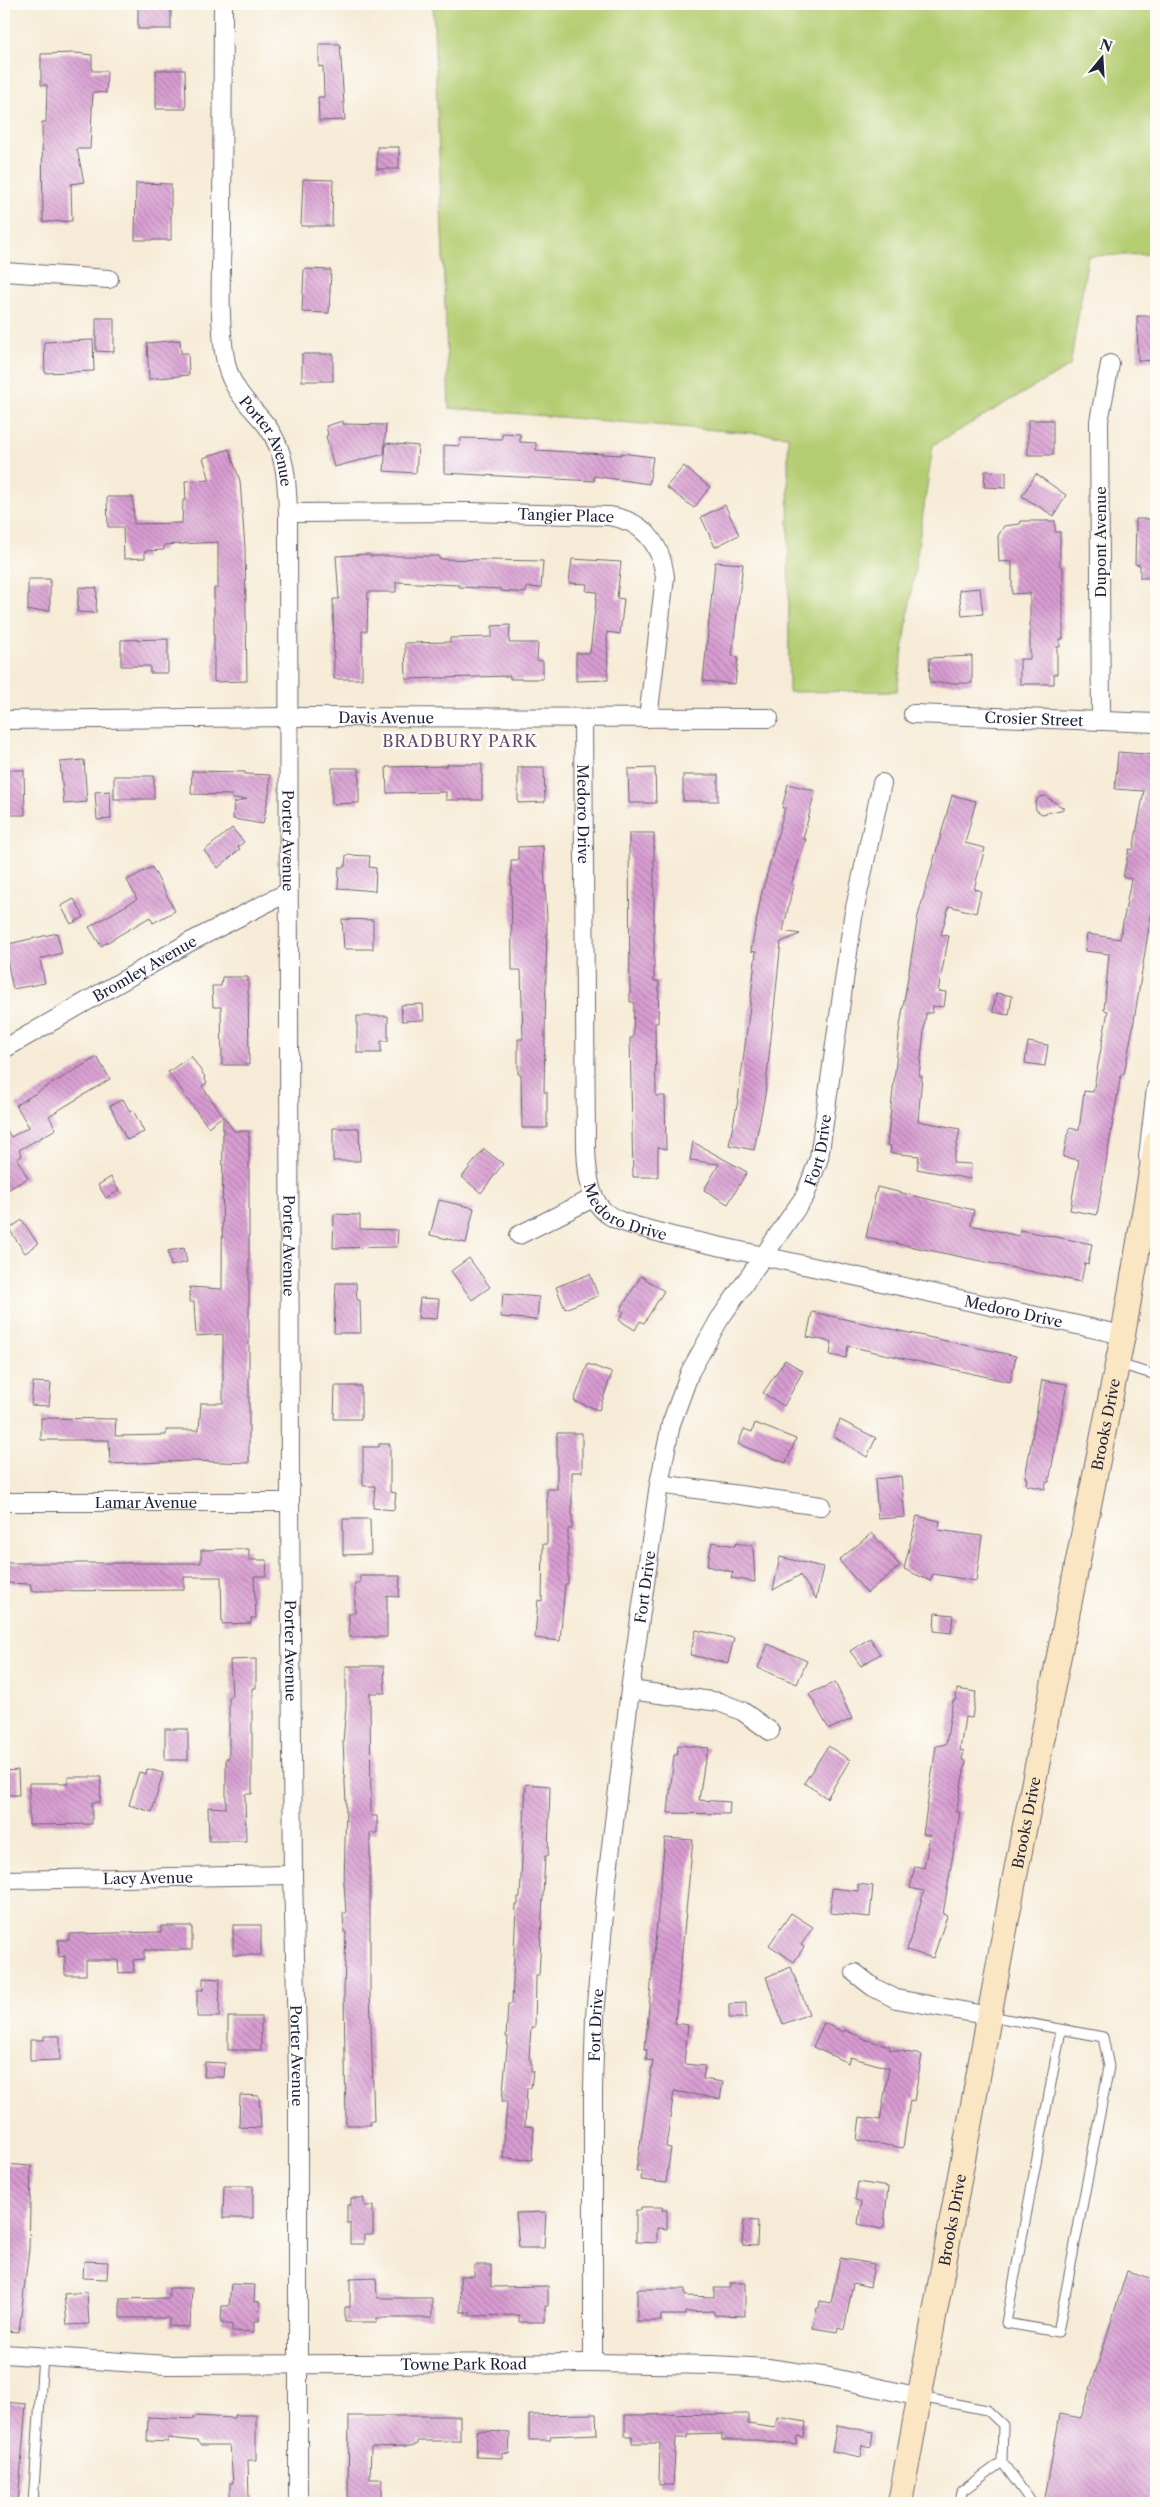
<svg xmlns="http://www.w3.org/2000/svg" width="1160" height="2507" font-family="'Libre Caslon Text',serif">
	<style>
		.park { fill: #b5cd72; stroke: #6c7856 }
		.building { fill: url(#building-back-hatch) }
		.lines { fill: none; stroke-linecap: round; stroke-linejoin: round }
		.lane-casing { stroke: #6c6871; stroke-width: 11 }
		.street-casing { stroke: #6c6871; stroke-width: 20 }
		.secondary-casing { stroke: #6c6871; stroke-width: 26 }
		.lane { stroke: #fff; stroke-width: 9 }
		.street { stroke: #fff; stroke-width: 18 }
		.secondary { stroke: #fbe6c4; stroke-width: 24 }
		.labels { text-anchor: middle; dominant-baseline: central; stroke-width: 5; stroke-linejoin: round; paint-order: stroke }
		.street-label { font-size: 15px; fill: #22223b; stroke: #fdfcf7 }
		.neighbourhood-label { font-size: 16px; letter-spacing: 1px; fill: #624d70; stroke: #fdfcf7 }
	</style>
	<defs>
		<pattern id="building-back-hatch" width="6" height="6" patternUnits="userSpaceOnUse" patternTransform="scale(1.25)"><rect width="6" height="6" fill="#d89cd1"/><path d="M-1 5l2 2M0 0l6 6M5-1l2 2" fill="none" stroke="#af7fab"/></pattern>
	</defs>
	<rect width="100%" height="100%" fill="#fdfcf7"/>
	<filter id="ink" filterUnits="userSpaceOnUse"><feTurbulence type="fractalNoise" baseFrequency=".02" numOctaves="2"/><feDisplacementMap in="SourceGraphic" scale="10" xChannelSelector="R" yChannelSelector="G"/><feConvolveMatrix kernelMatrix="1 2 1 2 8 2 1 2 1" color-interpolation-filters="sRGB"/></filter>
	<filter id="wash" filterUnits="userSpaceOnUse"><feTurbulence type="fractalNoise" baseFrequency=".0096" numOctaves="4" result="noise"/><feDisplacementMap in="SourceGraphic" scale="20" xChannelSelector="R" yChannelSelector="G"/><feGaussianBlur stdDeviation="1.12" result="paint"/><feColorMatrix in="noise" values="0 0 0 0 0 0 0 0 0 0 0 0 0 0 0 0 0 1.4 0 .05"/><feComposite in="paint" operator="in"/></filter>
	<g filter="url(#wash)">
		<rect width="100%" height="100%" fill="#f6ebd6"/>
		<polygon class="park" points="433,4 1156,4 1156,254 1088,256 1070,366 933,445 897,691 789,692 788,436 449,408"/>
		<g id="blocks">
			<g class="building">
				<rect x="138" y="4" width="33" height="25"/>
				<polygon points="319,44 340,44 345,120 319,121 318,97 324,97 323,66 319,67"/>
				<polygon points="76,53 92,55 92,71 107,71 106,93 93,92 90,149 77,149 84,182 71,184 72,221 43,222 42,122 46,122 47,85 41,85 41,54"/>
				<polygon points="156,70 185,70 186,109 156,109"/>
				<rect x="377" y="147" width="22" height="22"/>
				<polygon points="303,179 333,180 332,226 301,226"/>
				<polygon points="136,183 171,184 171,240 135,240"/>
				<polygon points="304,269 331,270 329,313 302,312"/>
				<polygon points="1137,316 1155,316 1156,360 1138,361"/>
				<polygon points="96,318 114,318 114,352 96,351"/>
				<polygon points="93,340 94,371 45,373 44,342"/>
				<polygon points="180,340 181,353 188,353 189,375 149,379 147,343"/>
				<rect x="302" y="354" width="31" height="27"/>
				<rect x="1028" y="420" width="25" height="35"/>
				<polygon points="343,421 343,424 386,425 384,454 334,467 326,436 328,435 326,426"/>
				<polygon points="502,433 520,434 520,442 536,443 536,450 621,455 621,453 653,457 649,484 594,476 594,481 444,473 444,445 460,446 461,438 502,439"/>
				<polygon points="386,443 418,446 416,473 384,471"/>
				<polygon points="229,449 240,481 245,548 247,681 214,682 214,588 218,588 218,542 164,545 164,550 145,551 145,558 124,559 123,527 108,527 107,497 133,497 134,524 182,523 183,500 186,500 185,481 210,480 203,458"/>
				<polygon points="684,466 710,487 694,508 666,487"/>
				<polygon points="985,471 1006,472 1006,488 984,487"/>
				<polygon points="1036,474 1066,495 1054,516 1022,496"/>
				<polygon points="725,505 739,535 715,547 701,517"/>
				<polygon points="1136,519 1156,519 1156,578 1140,578 1140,565 1135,564"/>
				<polygon points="1021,521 1055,521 1055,532 1060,532 1060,566 1063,567 1063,639 1060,639 1060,647 1057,647 1057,674 1054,674 1054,684 1020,684 1020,659 1030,659 1030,593 1012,594 1012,561 999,562 998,536 1004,526 1020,524"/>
				<polygon points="369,554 370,556 439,556 439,559 543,561 541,588 527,587 526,593 501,591 501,589 459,587 459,585 396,582 396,592 368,592 367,631 362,631 362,679 334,679 333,599 339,599 336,556"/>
				<polygon points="572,559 621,562 617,598 624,599 620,634 607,632 608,680 576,681 576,653 590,653 597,592 586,591 587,584 569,583"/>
				<polygon points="715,562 743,564 732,656 738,657 735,684 703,681"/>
				<polygon points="28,579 50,579 50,610 28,611"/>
				<polygon points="79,587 97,588 96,613 77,612"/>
				<polygon points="980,588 983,614 962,616 959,590"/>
				<polygon points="510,625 509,643 538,643 537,660 543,661 543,679 510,679 510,676 406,679 405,643 450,642 450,638 492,637 492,626"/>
				<polygon points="168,639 168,673 150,673 150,666 121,666 121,640"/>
				<polygon points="972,656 972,683 930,683 929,658"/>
				<polygon points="1118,752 1156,755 1156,883 1133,1027 1124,1074 1121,1074 1097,1215 1070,1210 1079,1160 1063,1157 1069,1128 1079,1130 1084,1091 1093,1092 1108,1011 1104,1010 1109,954 1085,951 1087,934 1120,939 1131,879 1123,877 1129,849 1133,850 1144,791 1115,789"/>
				<polygon points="84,760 87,802 64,804 60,762"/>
				<polygon points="447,764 482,764 482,800 446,800 446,792 387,793 386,767 447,766"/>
				<polygon points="518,767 544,767 545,802 518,803"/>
				<polygon points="332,768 359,768 359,803 332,804"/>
				<polygon points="655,768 656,803 629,803 628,769"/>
				<polygon points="4,770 24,770 25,815 5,815"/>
				<polygon points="192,771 245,772 245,774 270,775 269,793 263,824 233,819 234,803 247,799 232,799 232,795 191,794"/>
				<rect x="683" y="775" width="35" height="26"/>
				<rect x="114" y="776" width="40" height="23"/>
				<polygon points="788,784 815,791 803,839 806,839 791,885 793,886 783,931 800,934 781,942 765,1095 754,1150 729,1145 738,1100 750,1006 756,952 751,951 761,896 785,808 782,808"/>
				<polygon points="110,791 111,819 97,820 95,792"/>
				<polygon points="952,795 976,801 965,843 985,848 974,889 981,891 976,913 949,906 941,935 949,936 938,991 946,992 944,1007 933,1006 932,1013 926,1013 919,1076 922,1076 918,1121 960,1129 953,1163 971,1164 970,1179 917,1169 919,1156 890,1153 891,1146 887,1145 900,1026 918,916"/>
				<polygon points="1045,796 1065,809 1042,814 1036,810 1035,803 1039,797"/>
				<polygon points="232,828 244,842 238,847 240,849 218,868 204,851"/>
				<polygon points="629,833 654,833 654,981 659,981 658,1023 655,1023 656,1096 665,1096 666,1149 658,1147 658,1177 633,1177 630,1038 633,1038 634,1002 630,1002"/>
				<polygon points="543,846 547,920 544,1092 547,1092 547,1128 522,1128 521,1074 518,1074 518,1039 523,1039 521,970 512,970 511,860 518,860 518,847"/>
				<polygon points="346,855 370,856 369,867 376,868 375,891 338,888 339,867 345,867"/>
				<polygon points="152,867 175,911 153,923 150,917 101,946 89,927 137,899 127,880"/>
				<polygon points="74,899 84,917 71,924 61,906"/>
				<polygon points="342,919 373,920 373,949 344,949"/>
				<polygon points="57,933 62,953 40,959 45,983 13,989 4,945"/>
				<polygon points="222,977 248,977 249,1065 222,1065 221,1007 213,1007 212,986 221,986"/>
				<polygon points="996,993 1012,996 1009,1015 993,1012"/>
				<polygon points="423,1004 424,1020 402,1021 401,1005"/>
				<polygon points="357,1016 388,1016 388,1041 381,1041 381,1053 357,1053"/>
				<polygon points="1028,1042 1048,1045 1045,1066 1025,1063"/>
				<polygon points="191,1056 205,1077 204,1078 207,1083 202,1086 234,1131 249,1131 249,1463 192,1461 110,1464 109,1440 41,1440 41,1418 116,1419 115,1436 166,1435 166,1430 199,1430 201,1403 223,1403 223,1334 196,1336 194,1302 189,1302 190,1287 222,1289 223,1116 208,1127 168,1072"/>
				<polygon points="97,1057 110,1079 49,1116 56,1129 19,1150 22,1156 17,1159 28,1178 4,1192 4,1125 11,1137 29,1127 16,1105"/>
				<polygon points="123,1099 130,1112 133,1110 144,1132 127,1140 110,1106"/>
				<polygon points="333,1128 359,1128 360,1161 333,1161"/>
				<polygon points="693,1142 747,1172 728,1204 704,1190 719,1164 690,1160"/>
				<polygon points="484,1149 503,1164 481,1193 462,1177"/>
				<polygon points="111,1177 119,1191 106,1198 98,1185"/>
				<polygon points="877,1187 974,1210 971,1225 1019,1236 1020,1230 1092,1244 1088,1264 1085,1263 1081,1282 866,1237"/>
				<polygon points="439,1200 474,1208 466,1243 430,1235"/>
				<polygon points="334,1214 360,1215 360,1229 398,1230 397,1247 333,1248"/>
				<polygon points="22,1220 38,1244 25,1253 9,1229"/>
				<polygon points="184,1248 187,1262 171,1266 168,1251"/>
				<polygon points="469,1258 490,1287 472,1300 451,1271"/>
				<polygon points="590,1274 598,1296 565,1309 556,1287"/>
				<polygon points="641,1276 664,1291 644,1323 640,1321 635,1330 619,1320 624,1312 620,1310"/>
				<polygon points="336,1283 356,1283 357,1300 360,1300 361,1333 334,1333"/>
				<polygon points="503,1294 539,1297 537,1320 501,1317"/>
				<polygon points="420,1298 439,1299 437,1319 418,1318"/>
				<polygon points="812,1312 1016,1356 1010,1382 848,1346 846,1358 830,1355 832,1342 807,1337"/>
				<polygon points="785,1360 803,1371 784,1406 763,1393"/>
				<polygon points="588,1364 612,1373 599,1410 574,1401"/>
				<polygon points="1042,1380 1067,1384 1049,1482 1046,1482 1045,1489 1026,1485 1027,1478 1025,1478"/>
				<polygon points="33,1382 51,1383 49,1406 31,1405"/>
				<polygon points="335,1386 361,1386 361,1419 334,1419"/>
				<polygon points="840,1420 876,1438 867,1457 833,1436"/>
				<polygon points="755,1423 796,1439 786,1463 738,1444 744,1429 752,1432"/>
				<polygon points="557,1433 582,1433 582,1472 572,1472 572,1529 568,1529 568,1584 565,1584 560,1641 535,1638 538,1600 542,1601 543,1544 547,1544 547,1489 557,1489"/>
				<polygon points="379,1444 390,1444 390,1492 396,1493 394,1510 373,1508 375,1486 363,1486 363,1447 379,1447"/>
				<polygon points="901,1476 905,1517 878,1519 875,1479"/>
				<polygon points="917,1516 940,1521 938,1530 982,1536 976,1581 933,1574 930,1581 904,1569"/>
				<polygon points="343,1519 370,1519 371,1554 343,1555"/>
				<polygon points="872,1533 900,1566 867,1593 839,1560"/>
				<polygon points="712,1542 735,1546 736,1543 753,1546 755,1582 731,1578 733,1572 707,1566"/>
				<polygon points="249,1549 249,1560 267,1560 266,1576 254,1576 256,1618 251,1618 251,1623 222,1624 221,1577 184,1577 184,1590 31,1591 31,1584 4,1583 4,1563 201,1563 201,1550"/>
				<polygon points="780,1557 823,1567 816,1599 800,1575 773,1590"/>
				<polygon points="360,1576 400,1576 399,1597 387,1596 387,1637 349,1637 349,1613 355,1613 355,1583 360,1583"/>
				<polygon points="935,1613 953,1615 951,1633 934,1631"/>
				<polygon points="696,1630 734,1638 728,1663 690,1655"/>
				<polygon points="870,1638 880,1654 861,1666 850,1651"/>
				<polygon points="768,1644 807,1661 797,1684 758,1668"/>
				<polygon points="256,1659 256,1688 252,1688 252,1794 245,1794 246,1841 209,1841 208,1807 226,1808 226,1758 229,1758 229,1696 232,1696 230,1660"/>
				<polygon points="346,1666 384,1666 385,1693 370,1693 371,1816 377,1816 377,1833 370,1833 370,1992 374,2121 370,2121 370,2125 346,2125 344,1992 346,1932 344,1932 343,1913 346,1913 344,1883 346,1803 343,1742 346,1707"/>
				<polygon points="835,1682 852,1719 829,1729 809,1694"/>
				<polygon points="957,1689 976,1692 972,1718 965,1717 960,1750 964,1751 962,1760 966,1761 956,1812 960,1812 943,1914 947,1916 933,1958 907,1950 924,1891 910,1888 915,1866 924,1868 930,1835 923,1834 936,1746 946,1744 953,1700 956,1700"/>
				<rect x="165" y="1729" width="23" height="31"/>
				<polygon points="678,1745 709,1748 704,1766 699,1800 730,1802 729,1814 668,1813 674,1755 677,1755"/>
				<polygon points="828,1746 850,1760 827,1798 804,1783"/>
				<polygon points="147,1769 163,1773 152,1812 129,1805 139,1772 146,1774"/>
				<polygon points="18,1770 19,1795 4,1795 4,1771"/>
				<polygon points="68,1777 101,1777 100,1802 92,1802 92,1824 29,1825 29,1783 68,1783"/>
				<polygon points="526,1784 550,1786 548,1856 545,1856 539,1976 536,1976 535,2027 531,2027 529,2059 531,2060 531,2071 533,2071 531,2088 527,2088 525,2126 534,2127 532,2160 503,2158 507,2101 502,2101 508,2037 506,2037 508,2004 512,2004 516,1905 518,1905 518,1897 520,1897"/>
				<polygon points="665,1838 693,1840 675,2023 688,2025 684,2064 705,2066 703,2079 723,2082 720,2099 674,2091 666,2147 671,2148 666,2183 641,2180 642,2171 636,2171 653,2061 646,2060 647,2049 645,2049"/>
				<polygon points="858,1884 873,1886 870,1917 830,1913 832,1888 858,1891"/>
				<polygon points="791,1913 813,1927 801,1945 804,1947 794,1962 769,1945"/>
				<rect x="233" y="1925" width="28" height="30"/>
				<polygon points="161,1926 192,1926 192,1950 144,1950 144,1959 133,1960 134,1972 119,1973 118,1960 86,1960 86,1975 65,1975 65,1956 59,1957 58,1940 69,1940 69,1934 161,1932"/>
				<polygon points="791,1967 809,2014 783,2024 766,1977"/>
				<polygon points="203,1978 220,1979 219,2017 197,2017 197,1990 203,1990"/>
				<polygon points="746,2003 746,2018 729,2018 729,2004"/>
				<rect x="228" y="2017" width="33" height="33"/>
				<polygon points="824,2023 844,2032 845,2030 867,2040 890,2046 889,2049 922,2055 914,2101 910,2100 903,2148 857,2140 860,2117 880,2120 889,2068 850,2057 848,2063 813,2047"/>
				<polygon points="44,2036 60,2036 60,2060 30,2061 30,2040 44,2040"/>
				<polygon points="205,2062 225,2063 224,2077 204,2077"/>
				<polygon points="240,2095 259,2096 261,2128 239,2127"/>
				<polygon points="4,2164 31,2166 29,2249 19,2332 4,2331"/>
				<polygon points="858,2182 888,2187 884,2227 881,2229 858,2224 861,2202 855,2200"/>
				<polygon points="224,2186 253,2186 253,2218 223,2218"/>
				<polygon points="351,2198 364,2198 364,2206 373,2206 373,2235 364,2235 364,2244 350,2244 350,2223 347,2223 347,2205 351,2205"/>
				<polygon points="641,2207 663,2207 662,2210 667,2210 667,2229 657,2228 657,2243 636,2242 636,2210 641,2210"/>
				<polygon points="546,2212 544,2248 519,2248 516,2213"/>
				<polygon points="744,2220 758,2221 757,2246 742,2245"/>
				<polygon points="840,2258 874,2264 870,2287 853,2283 844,2330 838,2328 837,2332 813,2328 817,2308 819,2308 820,2301 831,2303"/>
				<polygon points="84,2261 108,2262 107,2279 83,2278"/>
				<polygon points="474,2265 491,2265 491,2287 548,2286 548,2306 545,2306 545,2322 519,2322 519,2315 470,2316 470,2312 461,2312 460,2276 474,2276"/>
				<polygon points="1127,2271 1156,2280 1156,2503 1044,2503 1060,2414 1081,2418"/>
				<polygon points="376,2278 377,2298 432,2298 432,2318 377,2318 377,2322 345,2322 345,2307 350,2307 350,2279"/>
				<polygon points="730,2283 745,2283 745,2316 714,2315 714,2311 685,2312 685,2315 661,2315 661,2321 637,2321 637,2289 685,2289 685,2296 714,2297 714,2288 730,2288"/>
				<polygon points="231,2284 255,2285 254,2301 260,2302 259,2321 254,2321 254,2332 232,2331 232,2325 221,2322 222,2306 229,2306"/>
				<polygon points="169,2288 192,2288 190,2327 169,2326 169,2318 120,2318 120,2299 169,2298"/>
				<polygon points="87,2292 89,2324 67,2325 64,2294"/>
				<polygon points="4,2402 26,2404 18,2503 4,2503"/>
				<polygon points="596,2414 597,2434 550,2436 551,2440 529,2440 529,2415"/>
				<polygon points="748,2414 748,2424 775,2428 777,2417 806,2422 804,2437 797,2436 796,2445 758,2440 722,2440 722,2434 687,2435 687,2438 676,2438 673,2485 659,2485 660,2443 632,2443 632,2436 625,2436 625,2415"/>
				<polygon points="234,2415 256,2415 256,2460 248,2460 249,2501 230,2501 230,2483 233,2483 230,2445 200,2445 197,2441 168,2438 168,2442 147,2441 148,2417 194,2419 194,2416 234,2418"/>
				<polygon points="349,2416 460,2416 460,2441 418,2441 418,2444 411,2446 371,2447 370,2479 382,2479 382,2501 348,2501"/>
				<polygon points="837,2425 873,2432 871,2447 863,2445 861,2457 832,2451"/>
				<polygon points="477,2431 510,2432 509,2454 502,2453 502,2458 476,2457"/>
			</g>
		</g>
	</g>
	<g filter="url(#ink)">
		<use href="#blocks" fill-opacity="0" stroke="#6c6871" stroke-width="1"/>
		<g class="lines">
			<g class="lane-casing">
				<g id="lane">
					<polyline points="1118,1364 1156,1375"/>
					<polyline points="990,2016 1103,2037 1109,2067 1058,2332 1006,2323 1061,2030"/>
					<polyline points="920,2397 987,2410 1003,2425 1002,2462 1032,2503"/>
					<polyline points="33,2503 43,2356"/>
					<polyline points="960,2503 962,2491 1002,2462"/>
				</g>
			</g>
			<g class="street-casing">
				<g id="street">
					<path id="s1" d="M223,4C223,80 222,155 222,231C221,271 218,325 226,363C232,391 251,406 267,426C286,452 287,482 288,513L290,1502L293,1875L298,2078V2503"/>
					<polyline points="4,272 109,279"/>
					<path id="s2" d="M288,513L469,512L609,516C644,521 661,544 665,577L648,718"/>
					<path id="s3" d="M913,714L1156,723"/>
					<path id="s4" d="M583,718L586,1148C589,1222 608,1218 672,1236L1123,1335"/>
					<path id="s5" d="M4,720L288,717L769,718"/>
					<polyline points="1101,721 1099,421 1110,364"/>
					<path id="s6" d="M4,1049L188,943L288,892"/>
					<polyline points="1148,1157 1156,1088"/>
					<polyline points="519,1235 593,1198"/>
					<polyline points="659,1484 821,1506"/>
					<path id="s7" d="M4,1502H290"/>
					<polyline points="630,1690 719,1702 742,1711 770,1731"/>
					<path id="s8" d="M4,1880L293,1875"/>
					<polyline points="855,1973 873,1987 896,1999 990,2016"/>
					<path id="s9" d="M4,2354L167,2365L593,2363L713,2365L768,2368L829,2377L920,2397"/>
					<path id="s10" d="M593,2363V2089L595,2016L607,1880L630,1690L659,1484L671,1424L690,1372L719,1320L805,1196L819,1158L853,917L882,783"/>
				</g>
			</g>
			<g class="secondary-casing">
				<g id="secondary">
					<path id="s11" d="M900,2503L1013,1886L1123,1335L1156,1143"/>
				</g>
			</g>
			<use href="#lane" class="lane"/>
			<use href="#street" class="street"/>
			<use href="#secondary" class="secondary"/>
		</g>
	</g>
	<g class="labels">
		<g class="street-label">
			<text stroke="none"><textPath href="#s1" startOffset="449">Porter Avenue</textPath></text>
			<text stroke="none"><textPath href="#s2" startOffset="278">Tangier Place</textPath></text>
			<text transform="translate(1100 542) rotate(-90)">Dupont Avenue</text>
			<text stroke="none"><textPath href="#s5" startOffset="382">Davis Avenue</textPath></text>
			<text stroke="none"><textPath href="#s3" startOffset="121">Crosier Street</textPath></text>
			<text stroke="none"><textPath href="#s4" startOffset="96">Medoro Drive</textPath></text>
			<text stroke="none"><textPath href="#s1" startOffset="854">Porter Avenue</textPath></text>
			<text stroke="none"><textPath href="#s6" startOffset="162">Bromley Avenue</textPath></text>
			<text stroke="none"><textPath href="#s10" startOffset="1258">Fort Drive</textPath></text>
			<text stroke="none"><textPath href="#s4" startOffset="515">Medoro Drive</textPath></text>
			<text stroke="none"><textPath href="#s1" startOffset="1259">Porter Avenue</textPath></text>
			<text stroke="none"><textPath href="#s4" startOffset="920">Medoro Drive</textPath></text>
			<text stroke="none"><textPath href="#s11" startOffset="1098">Brooks Drive</textPath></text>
			<text stroke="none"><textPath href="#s7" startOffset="142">Lamar Avenue</textPath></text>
			<text stroke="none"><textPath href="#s10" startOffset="779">Fort Drive</textPath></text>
			<text stroke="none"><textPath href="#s1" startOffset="1664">Porter Avenue</textPath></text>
			<text stroke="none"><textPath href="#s11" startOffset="692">Brooks Drive</textPath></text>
			<text stroke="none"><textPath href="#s8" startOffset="144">Lacy Avenue</textPath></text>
			<text stroke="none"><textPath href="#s10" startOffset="338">Fort Drive</textPath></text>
			<text stroke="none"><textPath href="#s1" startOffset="2069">Porter Avenue</textPath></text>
			<text stroke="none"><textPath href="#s11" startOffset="288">Brooks Drive</textPath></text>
			<text stroke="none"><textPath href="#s9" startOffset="460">Towne Park Road</textPath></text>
		</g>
		<g class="neighbourhood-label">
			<text x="460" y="741">BRADBURY PARK</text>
		</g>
	</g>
	<rect width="1160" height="2507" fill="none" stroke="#fdfcf7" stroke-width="20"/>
	<g transform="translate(1102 58) rotate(18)" stroke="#fdfcf7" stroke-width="4" paint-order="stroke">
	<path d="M0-4L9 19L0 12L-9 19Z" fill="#22223b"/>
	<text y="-8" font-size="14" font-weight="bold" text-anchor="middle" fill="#22223b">N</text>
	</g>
</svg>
